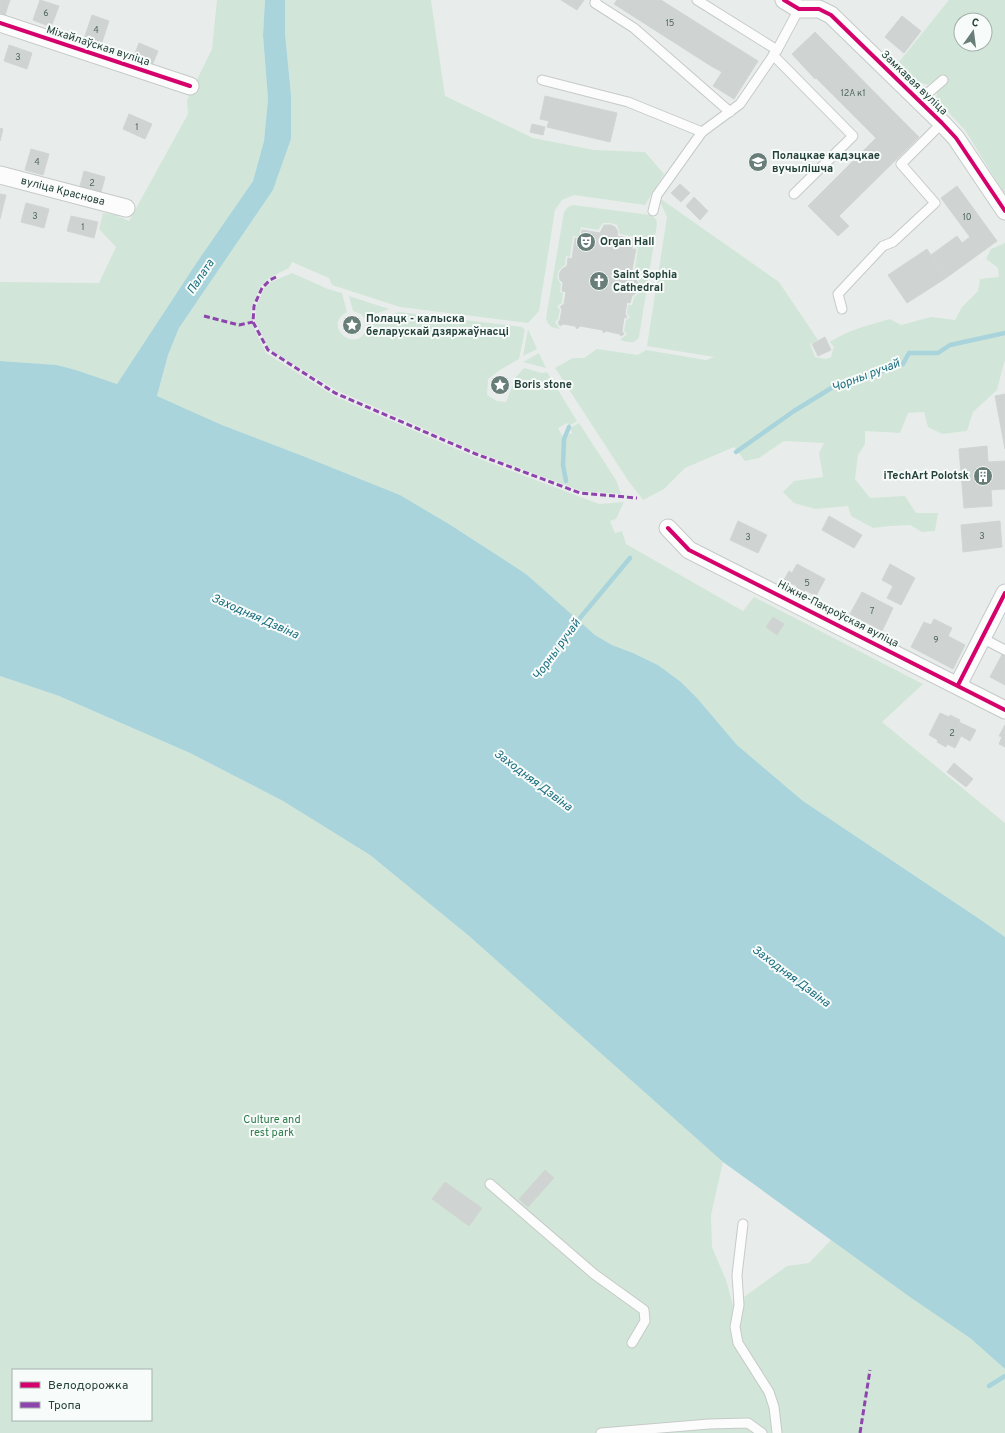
<svg xmlns="http://www.w3.org/2000/svg" width="1005" height="1433" font-family="Overpass,sans-serif">
	<style>
		.green { fill: #d1e6d8; fill-rule: evenodd }
		.water { fill: #a9d4db }
		.lines { fill: none; stroke-linecap: round; stroke-linejoin: round }
		.stream { stroke: #a9d4db; stroke-width: 4.5 }
		.building { fill: #cfd4d2; stroke: #d1d6d4 }
		.service-casing { stroke: #c5cac8; stroke-width: 11 }
		.minor-casing { stroke: #c5cac8; stroke-width: 19 }
		.service { stroke: #fcfcfc; stroke-width: 9 }
		.minor { stroke: #fcfcfc; stroke-width: 17 }
		.quiet { stroke: #8e44ad; stroke-width: 3; stroke-dasharray: 6 3; stroke-linecap: butt }
		.cycleway-casing { stroke: #f7fbf9; stroke-width: 6 }
		.cycleway { stroke: #d6006c; stroke-width: 4 }
		.labels { text-anchor: middle; dominant-baseline: central; stroke-width: 4; stroke-linejoin: round; paint-order: stroke }
		.number-label { font-size: 9px; fill: #506761 }
		.street-label { font-size: 11px; fill: #24423a; stroke: #f7fbf9 }
		.poi-label { font-size: 11px; font-weight: bold; fill: #24423a; stroke: #f7fbf9; text-anchor: start }
		.park-label { font-size: 11px; fill: #2d7a4b; stroke: #f7fbf9 }
		.water-label { font-size: 12px; font-style: italic; fill: #1c6f80; stroke: #f7fbf9 }
	</style>
	<rect width="100%" height="100%" fill="#e8edeb"/>
	<g class="green">
		<polygon points="217,0 265,0 263,35 268,99 264,141 253,181 197,262 117,384 76,370 57,365 0,361 0,282 99,283 116,247 99,229 103,213 115,215 129,221 188,114 187,100 212,49"/>
		<polygon points="285,0 431,0 445,96 533,138 594,150 645,152 664,174 645,205 574,195 562,200 555,210 539,311 528,323 400,307 332,285 329,278 292,262 289,268 269,278 260,287 252,306 251,322 266,353 334,396 475,457 599,504 624,502 616,519 610,521 615,533 622,531 626,544 743,611 754,597 923,684 882,722 1005,823 1005,937 981,920 803,801 737,745 697,698 681,682 658,665 633,653 612,645 595,635 526,574 449,524 400,495 308,458 222,425 157,396 168,355 179,328 273,190 291,139 291,95 285,33"/>
		<path d="M949,0H1005V195L965,130L936,99L937,92L948,80L943,74C938,77 934,82 929,84C920,88 905,68 899,62ZM961,20H985V44H961Z"/>
		<path d="M658,197L779,282L818,340L810,344L815,357L826,359L831,357L834,347L830,342C848,330 869,325 890,319L901,325L931,317L955,320L962,307L978,291L980,279L999,277L998,268L986,259L991,249L1005,243V359L997,390L973,412L967,431L942,434L928,427L924,412L908,413L900,433L865,431V444L858,455L855,479L870,498L905,496L916,513H938L935,531L922,532L910,525L890,526L873,528L851,516L848,506L815,509L794,503L783,492L794,481L823,477L819,453L824,443L784,441L759,458L745,461L734,447L685,468L664,489L643,500L627,479L555,368L573,358H584L597,349L638,355L646,350L706,360L714,357L647,346L667,217Z"/>
		<path d="M573,205L650,215L656,219L657,224L639,337C634,345 628,342 620,340L621,339L627,334L624,331L626,320L630,317L627,314L628,305H632L634,297C642,292 642,285 637,278L639,269L635,268L638,248L634,247L636,237L620,234L617,225L611,223H603L598,230L581,227L579,237L573,236L570,257L566,256L565,265C557,270 555,277 561,284L560,292L563,293L562,303L557,306L560,310L558,319L555,322L560,329C552,328 548,326 546,318L564,212L568,207Z"/>
		<path d="M292,273L328,289L342,293L347,312C319,328 363,358 367,324L399,312L522,327L525,330L519,359L500,370L488,379L487,395L497,401L506,402L516,377L524,368L542,373L547,372L577,421L569,426L567,423L558,428L563,437L572,433L570,428L579,423L616,480L621,494L581,491L477,452L336,390L269,349L255,321L256,307L264,289L271,282Z"/>
		<polygon points="349,296 389,309 364,318 361,314 353,311"/>
		<polygon points="528,329 537,349 523,356"/>
		<polygon points="539,353 546,368 523,362"/>
		<path d="M0,676L59,696L190,753L283,801L370,855L469,936L723,1162L711,1215L712,1247L726,1280L733,1305L787,1266L809,1263L831,1240L970,1338L1005,1369V1433H777L771,1430V1433H0ZM13,1370H151V1420H13Z"/>
	</g>
	<polygon class="water" points="265,0 285,0 285,33 291,95 291,139 273,190 179,328 168,355 157,396 222,425 308,458 400,495 449,524 526,574 595,635 612,645 633,653 658,665 681,682 697,698 737,745 803,801 981,920 1005,937 1005,1369 970,1338 910,1297 723,1162 469,936 370,855 283,801 190,753 59,696 0,676 0,361 57,365 76,370 117,384 197,262 253,181 264,141 268,99 263,35"/>
	<g class="lines">
		<g class="stream">
			<polyline points="736,452 794,411 833,387 903,364 909,353 938,353 950,345 1005,333"/>
			<polyline points="566,481 563,465 564,439 569,427"/>
			<polyline points="575,624 630,558"/>
			<polyline points="989,1386 1005,1376"/>
		</g>
	</g>
	<g class="building">
		<polygon points="0,0 10,0 5,15 0,13"/>
		<polygon points="40,0 59,6 51,27 33,20"/>
		<polygon points="561,0 584,0 577,10"/>
		<polygon points="617,0 661,0 726,41 711,66 614,4"/>
		<polygon points="92,15 109,21 101,45 84,39"/>
		<polygon points="902,16 921,31 904,53 885,37"/>
		<polygon points="815,32 898,116 876,138 816,78 815,79 792,54"/>
		<polygon points="726,41 758,61 734,99 713,86 722,72 711,66"/>
		<polygon points="139,43 158,51 151,68 132,61"/>
		<polygon points="9,45 32,53 27,69 4,61"/>
		<polygon points="545,96 617,113 610,142 547,127 549,121 540,119"/>
		<polygon points="129,114 152,124 145,139 123,129"/>
		<polygon points="898,116 919,137 839,216 849,226 838,236 808,206"/>
		<polygon points="532,124 545,127 543,135 530,132"/>
		<polygon points="0,128 3,129 0,141"/>
		<polygon points="31,149 49,154 43,175 25,170"/>
		<polygon points="84,171 105,177 100,196 79,190"/>
		<polygon points="680,184 690,193 681,202 671,193"/>
		<polygon points="957,186 997,241 946,278 931,255 957,236 962,243 970,237 941,198"/>
		<polygon points="0,194 6,195 0,219"/>
		<polygon points="694,197 708,211 700,220 686,206"/>
		<polygon points="26,203 49,209 44,228 21,222"/>
		<polygon points="71,216 98,222 94,238 67,231"/>
		<polygon points="604,225 611,225 615,227 618,232 617,236 633,239 632,249 636,249 632,270 636,271 635,278 638,283 638,288 636,293 632,296 630,303 627,302 625,314 627,317 624,318 622,331 624,334 621,336 619,334 606,331 604,333 602,330 580,326 577,329 575,326 563,324 560,326 558,322 560,320 562,309 560,307 564,304 566,292 562,291 563,283 560,280 559,274 562,269 567,266 568,258 572,259 575,238 581,239 582,230 600,233"/>
		<polygon points="927,249 946,278 907,303 888,275"/>
		<polygon points="825,337 831,350 818,356 812,344"/>
		<polygon points="1005,394 1005,449 995,396"/>
		<polygon points="987,446 988,462 1005,461 1005,489 991,490 992,506 964,508 959,449"/>
		<polygon points="829,516 862,535 854,548 822,530"/>
		<polygon points="738,521 767,535 758,553 730,540"/>
		<polygon points="1000,521 1002,547 963,552 961,525"/>
		<polygon points="797,564 825,579 816,596 805,590 804,592 796,588 797,586 784,580 789,571 792,573"/>
		<polygon points="890,564 915,578 901,605 887,598 893,586 882,580"/>
		<polygon points="862,592 893,608 882,631 850,614"/>
		<polygon points="773,617 784,624 777,635 766,627"/>
		<polygon points="934,619 952,628 948,636 965,645 953,669 911,647 924,622 931,625"/>
		<polygon points="1003,653 1005,654 1005,685 990,677"/>
		<polygon points="940,713 949,717 950,715 960,720 959,722 976,730 970,741 961,736 955,748 947,744 946,747 937,742 938,740 929,735"/>
		<polygon points="1005,725 1005,747 999,744 1002,737 999,736"/>
		<polygon points="954,763 973,779 966,787 947,772"/>
		<polygon points="545,1170 554,1178 528,1207 519,1199"/>
		<polygon points="445,1182 482,1208 469,1226 432,1199"/>
	</g>
	<g class="lines">
		<g class="service-casing">
			<g id="service">
				<polyline points="596,0 595,3 634,28 730,112"/>
				<polyline points="697,0 777,50"/>
				<polyline points="773,55 853,136 794,194"/>
				<polyline points="542,80 628,102 702,132"/>
				<polyline points="920,100 943,80"/>
				<polyline points="653,211 657,195 702,132 740,104 777,50 799,9"/>
				<polyline points="842,309 838,294 883,246 893,242 935,203 901,164 942,123"/>
				<polyline points="982,638 1005,650"/>
				<polyline points="490,1184 594,1274 644,1310 645,1321 632,1343"/>
				<polyline points="743,1224 737,1275 739,1305 735,1327 738,1343 769,1392 774,1407 777,1433"/>
				<polyline points="601,1433 709,1424 748,1423 762,1433"/>
			</g>
		</g>
		<g class="minor-casing">
			<g id="minor">
				<polyline points="784,0 799,9 819,9 831,15 942,123 956,138 1005,211"/>
				<polyline points="0,23 190,86"/>
				<path id="s1" d="M0,175L126,208"/>
				<polyline points="668,528 689,550 1005,710"/>
				<polyline points="958,685 1005,593"/>
			</g>
		</g>
		<use href="#service" class="service"/>
		<use href="#minor" class="minor"/>
		<g class="quiet">
			<polyline points="276,277 270,280 262,288 254,306 253,322 268,350 335,393 476,454 580,493 637,498"/>
			<polyline points="204,316 239,325 253,322"/>
			<polyline points="860,1433 870,1370"/>
		</g>
		<g class="cycleway-casing">
			<g id="cycleway">
				<polyline points="784,0 799,9 819,9 831,15 942,123 956,138 1005,211"/>
				<polyline points="0,23 190,86"/>
				<polyline points="668,528 689,550 1005,710"/>
				<polyline points="958,685 1005,593"/>
			</g>
		</g>
		<use href="#cycleway" class="cycleway"/>
	</g>
	<defs>
		<g id="university-disc" transform="scale(1)"><circle r="9.5" fill="#697e78" stroke="#f7fbf9"/><path d="M0-5L7-2L0 1L-7-2ZM-4 1L0 2.5L4 1V4Q0 6-4 4Z" fill="#fff"/></g>
		<g id="theatre-disc" transform="scale(1)"><circle r="9.5" fill="#697e78" stroke="#f7fbf9"/><path d="M-5-5.5Q0-4 5-5.5V0Q5 5 0 6Q-5 5-5 0ZM-3.3-2.5H-1v1.5H-3.3ZM1-2.5H3.3v1.5H1ZM-2.8 1Q0 5.5 2.8 1Z" fill="#fff"/></g>
		<g id="church-disc" transform="scale(1)"><circle r="9.5" fill="#697e78" stroke="#f7fbf9"/><path d="M-1.2-6h2.4v3.5h3.3v2.4h-3.3V6h-2.4V-.1h-3.3v-2.4h3.3Z" fill="#fff"/></g>
		<g id="sight-disc" transform="scale(1)"><circle r="9.5" fill="#697e78" stroke="#f7fbf9"/><path d="M0-6L1.8-2.2L6-1.7L2.9 1.2L3.7 5.4L0 3.3L-3.7 5.4L-2.9 1.2L-6-1.7L-1.8-2.2Z" fill="#fff"/></g>
		<g id="building-disc" transform="scale(1)"><circle r="9.5" fill="#697e78" stroke="#f7fbf9"/><path d="M-4-6H4V6H1V3H-1V6H-4ZM-2.5-4.3h1.7v1.8h-1.7ZM.8-4.3h1.7v1.8H.8ZM-2.5-1h1.7V.8h-1.7ZM.8-1h1.7V.8H.8Z" fill="#fff"/></g>
	</defs>
	<g fill-rule="evenodd">
		<use href="#university-disc" x="758" y="162"/>
		<use href="#theatre-disc" x="586" y="242"/>
		<use href="#church-disc" x="599" y="281"/>
		<use href="#sight-disc" x="352" y="325"/>
		<use href="#sight-disc" x="500" y="385"/>
		<use href="#building-disc" x="983" y="476"/>
	</g>
	<g class="labels">
		<g class="number-label">
			<text x="46" y="13">6</text>
			<text x="670" y="23">15</text>
			<text x="96" y="30">4</text>
			<text x="18" y="57">3</text>
			<text x="853" y="93">12А к1</text>
			<text x="137" y="127">1</text>
			<text x="37" y="162">4</text>
			<text x="92" y="183">2</text>
			<text x="35" y="216">3</text>
			<text x="967" y="217">10</text>
			<text x="83" y="227">1</text>
			<text x="982" y="536">3</text>
			<text x="748" y="537">3</text>
			<text x="807" y="583">5</text>
			<text x="872" y="611">7</text>
			<text x="936" y="640">9</text>
			<text x="952" y="733">2</text>
		</g>
		<g class="street-label">
			<text transform="translate(98 46) rotate(18)">Міхайлаўская вуліца</text>
			<text transform="translate(914 83) rotate(44)">Замкавая вуліца</text>
			<text stroke="none"><textPath href="#s1" startOffset="65">вуліца Краснова</textPath></text>
			<text transform="translate(838 614) rotate(27)">Ніжне-Пакроўская вуліца</text>
		</g>
		<g class="poi-label">
			<text x="772" y="156">Полацкае кадэцкае<tspan x="772" dy="13">вучылішча</tspan></text>
			<text x="600" y="242">Organ Hall</text>
			<text x="613" y="275">Saint Sophia<tspan x="613" dy="13">Cathedral</tspan></text>
			<text x="366" y="319">Полацк - калыска<tspan x="366" dy="13">беларускай дзяржаўнасці</tspan></text>
			<text x="514" y="385">Boris stone</text>
			<text x="969" y="476" text-anchor="end">iTechArt Polotsk</text>
		</g>
		<g class="park-label">
			<text x="272" y="1120">Culture and<tspan x="272" dy="13">rest park</tspan></text>
		</g>
		<g class="water-label">
			<text transform="translate(201 277) rotate(-56)">Палата</text>
			<text transform="translate(866 376) rotate(-21)">Чорны ручай</text>
			<text transform="translate(255 617) rotate(24)">Заходняя Дзвіна</text>
			<text transform="translate(557 650) rotate(-54)">Чорны ручай</text>
			<text transform="translate(533 781) rotate(37)">Заходняя Дзвіна</text>
			<text transform="translate(791 977) rotate(37)">Заходняя Дзвіна</text>
		</g>
	</g>
	<rect x="12" y="1369" width="140" height="52" fill="#f7fbf9" stroke="#a3b1ad"/>
	<rect x="20" y="1382" width="20" height="6" fill="#d6006c" stroke="#a3b1ad"/>
	<text x="48" y="1389" font-size="12" fill="#24423a">Велодорожка</text>
	<rect x="20" y="1402" width="20" height="6" fill="#8e44ad" stroke="#a3b1ad"/>
	<text x="48" y="1409" font-size="12" fill="#24423a">Тропа</text>
	<g transform="translate(973 32) rotate(14)"><circle r="19" fill="#f7fbf9" stroke="#a3b1ad"/>
	<path d="M0-3L7 15L0 10L-7 15Z" fill="#697e78"/>
	<text y="-6" font-size="11" font-weight="bold" text-anchor="middle" fill="#24423a">С</text>
	</g>
</svg>
